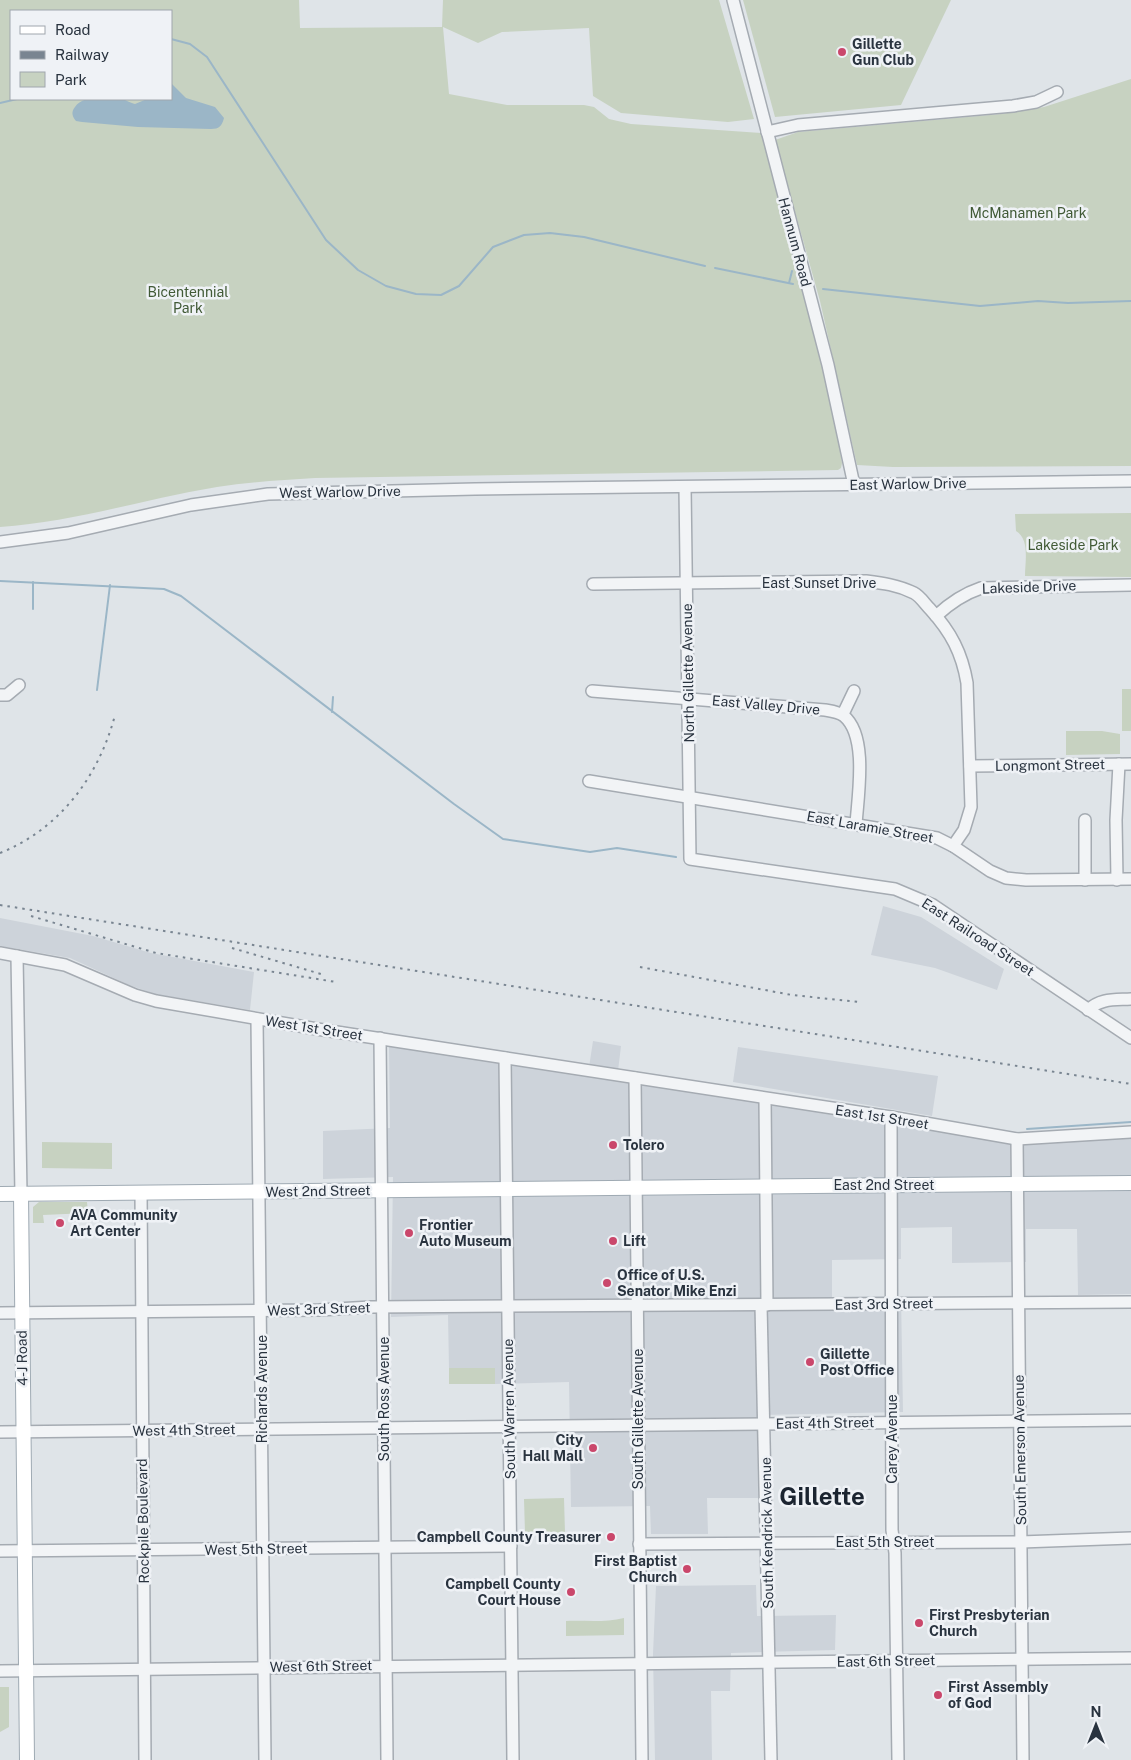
<svg xmlns="http://www.w3.org/2000/svg" width="1131" height="1760" font-family="'Public Sans',sans-serif">
	<style>
		.built { fill: #cdd3da }
		.green { fill: #c7d2c1; fill-rule: evenodd }
		.water { fill: #9bb6c7 }
		.lines { fill: none; stroke-linecap: round; stroke-linejoin: round }
		.stream { stroke: #9bb6c7; stroke-width: 2 }
		.minor-casing { stroke: #a5abb2; stroke-width: 14 }
		.major-casing { stroke: #9faab3; stroke-width: 16 }
		.minor { stroke: #f2f4f6; stroke-width: 11 }
		.major { stroke: #fff; stroke-width: 14 }
		.rail { stroke: #798591; stroke-width: 2; stroke-dasharray: 2.5 5; stroke-linecap: butt }
		.poi-dot { fill: #ca476b; stroke: #eff2f6; stroke-width: 2 }
		.labels { text-anchor: middle; dominant-baseline: central; stroke-width: 5; stroke-linejoin: round; paint-order: stroke }
		.poi-label { font-size: 14px; font-weight: bold; fill: #29333f; stroke: #eff2f6; text-anchor: start }
		.park-label { font-size: 14px; fill: #415a36; stroke: #eff2f6 }
		.street-label { font-size: 14px; fill: #29333f; stroke: #eff2f6 }
		.town-label { font-size: 24px; font-weight: bold; fill: #1b2430; stroke: #eff2f6 }
	</style>
	<rect width="100%" height="100%" fill="#dfe4e8"/>
	<g class="built">
		<polygon points="883,906 921,917 1004,969 997,990 935,968 871,955"/>
		<polygon points="0,918 93,936 151,953 254,972 250,1010 155,994 129,985 70,958 0,946"/>
		<polygon points="593,1041 621,1046 617,1079 1024,1143 1131,1137 1131,1294 1078,1295 1077,1229 1026,1229 1026,1262 952,1263 952,1227 901,1228 901,1259 832,1260 832,1297 901,1296 903,1412 757,1415 758,1498 707,1498 708,1534 651,1534 650,1506 571,1507 569,1382 495,1384 495,1368 449,1368 448,1315 391,1317 393,1177 323,1179 323,1131 390,1128 389,1046 391,1043 588,1074"/>
		<polygon points="738,1047 938,1076 932,1116 733,1082"/>
		<polygon points="756,1585 757,1616 836,1615 835,1650 731,1653 730,1691 711,1691 712,1760 655,1760 653,1654 656,1586"/>
	</g>
	<g class="green">
		<path d="M0,0H299L300,28L442,27L443,0H719L754,119L728,122L621,113L593,96L589,28L502,32L478,43L443,27L449,94L507,105H584L594,107L609,119L631,124L761,133L820,355L837,432L842,463L841,468L838,470L315,478C283,480 250,482 217,487C144,499 74,522 0,527ZM11,11H171V99H11Z"/>
		<polygon points="743,0 951,0 901,105 775,117"/>
		<polygon points="1131,79 1131,466 893,467 857,465 820,301 775,140 798,132 1001,114 1044,107"/>
		<path d="M1131,513V577L1025,576C1025,562 1030,539 1016,531L1015,514Z"/>
		<rect x="1122" y="689" width="9" height="42"/>
		<polygon points="1066,731 1102,731 1120,734 1120,754 1066,755"/>
		<polygon points="42,1142 112,1143 112,1169 42,1168"/>
		<polygon points="39,1202 87,1202 88,1213 43,1215 44,1223 33,1223 33,1207"/>
		<rect x="449" y="1368" width="46" height="16"/>
		<polygon points="564,1498 565,1533 525,1533 524,1499"/>
		<path d="M624,1618V1635L566,1636V1621C583,1620 604,1623 624,1618Z"/>
		<polygon points="0,1687 9,1687 9,1727 0,1732"/>
	</g>
	<path class="water" d="M171,83L186,98L215,107L224,118C222,126 219,129 211,129L138,127L82,122L76,121C72,116 71,112 75,107C82,95 107,97 120,99C125,99 130,103 135,104L147,99H171Z"/>
	<g class="lines">
		<g class="stream">
			<polyline points="171,39 190,44 207,57 326,240 358,270 386,286 416,294 441,295 459,286 493,247 524,235 550,233 584,237 705,266"/>
			<polyline points="0,103 17,99"/>
			<polyline points="715,268 793,284"/>
			<polyline points="789,283 792,271"/>
			<polyline points="823,289 980,306 1038,301 1068,303 1131,301"/>
			<polyline points="0,581 164,589 181,596 454,804 503,839 590,852 617,848 676,857"/>
			<polyline points="33,582 33,609"/>
			<polyline points="97,690 110,585"/>
			<polyline points="332,712 333,697"/>
			<polyline points="1027,1129 1131,1122"/>
		</g>
		<g class="minor-casing">
			<g id="minor">
				<polyline points="733,0 828,365 854,485"/>
				<polyline points="767,132 798,125 1013,106 1036,102 1057,92"/>
				<polyline points="685,487 690,859 895,889 933,905 1131,1038"/>
				<polyline points="0,542 68,533 191,505 268,494 475,489 1131,481"/>
				<path d="M593,584L866,581C882,583 898,585 914,593C920,596 925,604 930,609C951,632 962,653 967,683L971,807L964,830L953,846"/>
				<path d="M936,616C950,603 963,594 981,588L1131,585"/>
				<path d="M592,691L825,710C831,711 839,712 844,716C868,736 858,795 856,824"/>
				<polyline points="0,695 7,695 19,685"/>
				<polyline points="843,714 854,691"/>
				<polyline points="970,766 1131,764"/>
				<polyline points="589,781 937,838 953,846 990,871 1006,878 1026,880 1131,879"/>
				<polyline points="1085,820 1085,880"/>
				<polyline points="1117,880 1116,820 1119,764"/>
				<polyline points="0,953 65,965 135,995 156,1001 317,1029 891,1117 1017,1139 1131,1132"/>
				<polyline points="17,956 21,1194"/>
				<path d="M1088,1010C1101,998 1114,1000 1131,999"/>
				<polyline points="257,1019 265,1760"/>
				<polyline points="380,1038 387,1760"/>
				<polyline points="505,1058 513,1760"/>
				<polyline points="635,1078 642,1760"/>
				<polyline points="765,1099 767,1305"/>
				<polyline points="891,1117 892,1530 895,1553 898,1760"/>
				<polyline points="1017,1139 1023,1760"/>
				<polyline points="141,1192 145,1760"/>
				<polyline points="761,1305 771,1760"/>
				<polyline points="0,1313 319,1310 371,1307 1131,1302"/>
				<polyline points="0,1432 1131,1420"/>
				<polyline points="639,1544 1021,1542 1131,1538"/>
				<polyline points="0,1551 511,1546"/>
				<polyline points="0,1671 1131,1658"/>
			</g>
		</g>
		<g class="major-casing">
			<g id="major">
				<polyline points="0,1194 1131,1183"/>
				<polyline points="21,1194 27,1760"/>
			</g>
		</g>
		<use href="#minor" class="minor"/>
		<use href="#major" class="major"/>
		<g class="rail">
			<path d="M0,853C60,829 99,776 115,715"/>
			<polyline points="0,905 1131,1084"/>
			<polyline points="31,916 156,953 336,982"/>
			<polyline points="232,948 321,974"/>
			<polyline points="640,967 792,995 859,1002"/>
		</g>
	</g>
	<g class="poi-dot">
		<circle cx="842" cy="52" r="5"/>
		<circle cx="613" cy="1145" r="5"/>
		<circle cx="60" cy="1223" r="5"/>
		<circle cx="409" cy="1233" r="5"/>
		<circle cx="613" cy="1241" r="5"/>
		<circle cx="607" cy="1283" r="5"/>
		<circle cx="810" cy="1362" r="5"/>
		<circle cx="593" cy="1448" r="5"/>
		<circle cx="611" cy="1537" r="5"/>
		<circle cx="687" cy="1569" r="5"/>
		<circle cx="571" cy="1592" r="5"/>
		<circle cx="919" cy="1623" r="5"/>
		<circle cx="938" cy="1695" r="5"/>
	</g>
	<g class="labels">
		<g class="poi-label">
			<text x="852" y="44">Gillette<tspan x="852" dy="16">Gun Club</tspan></text>
			<text x="623" y="1145">Tolero</text>
			<text x="70" y="1215">AVA Community<tspan x="70" dy="16">Art Center</tspan></text>
			<text x="419" y="1225">Frontier<tspan x="419" dy="16">Auto Museum</tspan></text>
			<text x="623" y="1241">Lift</text>
			<text x="617" y="1275">Office of U.S.<tspan x="617" dy="16">Senator Mike Enzi</tspan></text>
			<text x="820" y="1354">Gillette<tspan x="820" dy="16">Post Office</tspan></text>
			<text x="583" y="1440" text-anchor="end">City<tspan x="583" dy="16">Hall Mall</tspan></text>
			<text x="601" y="1537" text-anchor="end">Campbell County Treasurer</text>
			<text x="677" y="1561" text-anchor="end">First Baptist<tspan x="677" dy="16">Church</tspan></text>
			<text x="561" y="1584" text-anchor="end">Campbell County<tspan x="561" dy="16">Court House</tspan></text>
			<text x="929" y="1615">First Presbyterian<tspan x="929" dy="16">Church</tspan></text>
			<text x="948" y="1687">First Assembly<tspan x="948" dy="16">of God</tspan></text>
		</g>
		<g class="park-label">
			<text x="1028" y="213">McManamen Park</text>
			<text x="188" y="292">Bicentennial<tspan x="188" dy="16">Park</tspan></text>
			<text x="1073" y="545">Lakeside Park</text>
		</g>
		<g class="street-label">
			<text transform="translate(795 242) rotate(75)">Hannum Road</text>
			<text transform="translate(908 484) rotate(-1)">East Warlow Drive</text>
			<text transform="translate(340 492) rotate(-1)">West Warlow Drive</text>
			<text x="819" y="583">East Sunset Drive</text>
			<text transform="translate(1029 587) rotate(-2)">Lakeside Drive</text>
			<text transform="translate(688 673) rotate(-91)">North Gillette Avenue</text>
			<text transform="translate(766 705) rotate(5)">East Valley Drive</text>
			<text transform="translate(1050 765) rotate(-1)">Longmont Street</text>
			<text transform="translate(870 827) rotate(10)">East Laramie Street</text>
			<text transform="translate(978 937) rotate(33)">East Railroad Street</text>
			<text transform="translate(314 1028) rotate(9)">West 1st Street</text>
			<text transform="translate(882 1117) rotate(9)">East 1st Street</text>
			<text x="884" y="1185">East 2nd Street</text>
			<text transform="translate(318 1191) rotate(-1)">West 2nd Street</text>
			<text transform="translate(884 1304) rotate(-1)">East 3rd Street</text>
			<text transform="translate(319 1309) rotate(-2)">West 3rd Street</text>
			<text transform="translate(22 1358) rotate(-91)">4-J Road</text>
			<text transform="translate(262 1389) rotate(-90)">Richards Avenue</text>
			<text transform="translate(384 1399) rotate(-90)">South Ross Avenue</text>
			<text transform="translate(509 1409) rotate(-91)">South Warren Avenue</text>
			<text transform="translate(638 1419) rotate(-90)">South Gillette Avenue</text>
			<text transform="translate(825 1423) rotate(-1)">East 4th Street</text>
			<text transform="translate(184 1430) rotate(-1)">West 4th Street</text>
			<text transform="translate(892 1439) rotate(-90)">Carey Avenue</text>
			<text transform="translate(1020 1450) rotate(-91)">South Emerson Avenue</text>
			<text transform="translate(143 1521) rotate(-91)">Rockpile Boulevard</text>
			<text transform="translate(767 1533) rotate(-91)">South Kendrick Avenue</text>
			<text x="885" y="1542">East 5th Street</text>
			<text transform="translate(256 1549) rotate(-1)">West 5th Street</text>
			<text transform="translate(886 1661) rotate(-1)">East 6th Street</text>
			<text transform="translate(321 1666) rotate(-1)">West 6th Street</text>
		</g>
		<g class="town-label">
			<text x="822" y="1496">Gillette</text>
		</g>
	</g>
	<rect x="10" y="10" width="162" height="90" fill="#eff2f6" stroke="#a0a6ad"/>
	<rect x="20" y="26" width="25" height="8" fill="#ffffff" stroke="#a0a6ad"/>
	<text x="55" y="35" font-size="15" fill="#29333f">Road</text>
	<rect x="20" y="51" width="25" height="8" fill="#798591" stroke="#a0a6ad"/>
	<text x="55" y="60" font-size="15" fill="#29333f">Railway</text>
	<rect x="20" y="72" width="25" height="15" fill="#c7d2c1" stroke="#a0a6ad"/>
	<text x="55" y="85" font-size="15" fill="#29333f">Park</text>
	<g transform="translate(1096 1725)" stroke="#eff2f6" stroke-width="4" paint-order="stroke">
	<path d="M0-4L9 19L0 12L-9 19Z" fill="#29333f"/>
	<text y="-8" font-size="14" font-weight="bold" text-anchor="middle" fill="#29333f">N</text>
	</g>
</svg>
